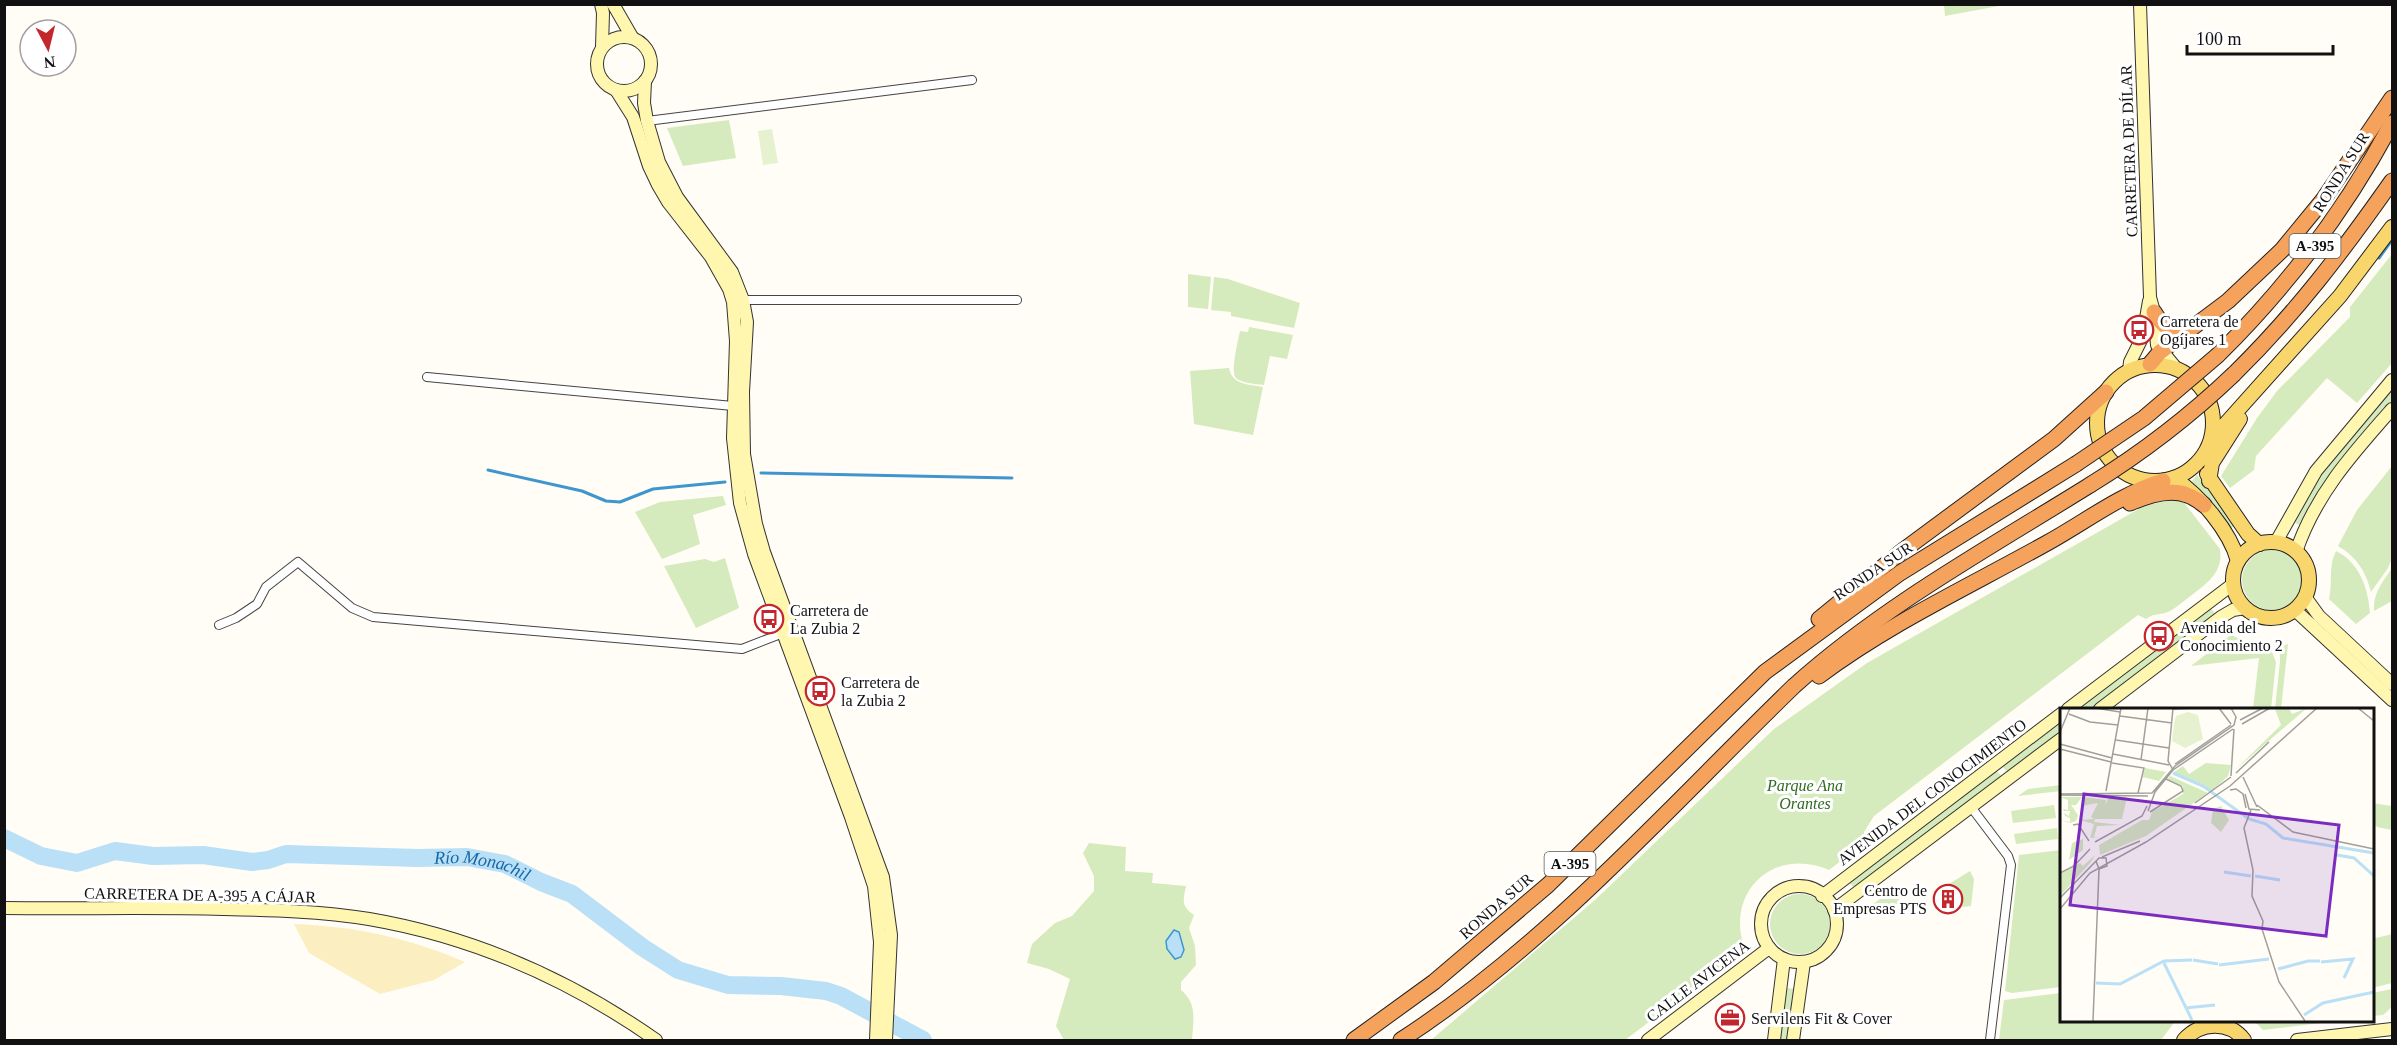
<svg xmlns="http://www.w3.org/2000/svg" width="2397" height="1045" font-family="'Times New Roman',serif">
	<style>
		.green { fill: #d5ebbd }
		.sand { fill: #fbeec1 }
		.pitch { fill: #e6f2cf }
		.water { fill: #b9e0f7; stroke: #3f96cf; stroke-width: 1.5 }
		.lines { fill: none; stroke-linecap: round; stroke-linejoin: round }
		.stream { stroke: #3f96cf; stroke-width: 3 }
		.river { stroke: #b9e0f7; stroke-width: 18 }
		.street-casing { stroke: #444; stroke-width: 10 }
		.secondary-casing { stroke: #333; stroke-width: 14 }
		.primary-casing { stroke: #222; stroke-width: 16 }
		.highway-casing { stroke: #222; stroke-width: 17 }
		.street { stroke: #fff; stroke-width: 8 }
		.secondary { stroke: #fff6b0; stroke-width: 12 }
		.primary { stroke: #f9d66b; stroke-width: 14 }
		.highway { stroke: #f5a25d; stroke-width: 15 }
		.highway-bridge-casing { stroke: #222; stroke-width: 17; stroke-linecap: butt }
		.highway-bridge { stroke: #f5a25d; stroke-width: 15 }
		.labels { text-anchor: middle; dominant-baseline: central; stroke-width: 6; stroke-linejoin: round; paint-order: stroke }
		.shield { fill: #fff; stroke: #585858; stroke-width: 1.5 }
		.shield-label { font-size: 15px; font-weight: bold; fill: #111 }
		.street-label { font-size: 16px; fill: #111; stroke: #fff }
		.poi-label { font-size: 16px; fill: #111; stroke: #fff; text-anchor: start }
		.park-label { font-size: 16px; font-style: italic; fill: #2f6b1f; stroke: #fff }
		.water-label { font-size: 18px; font-style: italic; fill: #1768a6; stroke: #fff }
		.inset-river { fill: none; stroke: #b9e0f7; stroke-width: 3 }
		.inset-road { fill: none; stroke: #a09f9a; stroke-width: 1.5 }
		.view { fill: #7b2cbf; fill-opacity: 0.15; stroke: #7b2cbf; stroke-width: 3 }
		.inset-edge { fill: none; stroke: #111; stroke-width: 3 }
	</style>
	<rect width="100%" height="100%" fill="#fffdf5"/>
	<g class="green">
		<polygon points="1944,5 1944,4 2004,5 1945,16"/>
		<polygon points="729,120 736,158 683,166 667,128"/>
		<polygon points="2392,254 2392,363 2357,403 2327,378 2256,456 2254,470 2230,488 2221,476 2257,418 2277,391 2350,317 2350,307"/>
		<polygon points="1188,274 1211,277 1208,309 1188,307"/>
		<polygon points="1214,277 1228,279 1300,303 1294,328 1231,316 1231,312 1211,310"/>
		<path d="M1249,327L1293,335L1287,359L1270,356L1264,385C1256,384 1241,383 1236,378C1230,372 1238,341 1240,331L1248,332Z"/>
		<path d="M1229,368C1232,385 1248,384 1263,387L1253,435L1194,424L1190,371Z"/>
		<polygon points="2392,387 2392,403 2333,471 2301,526 2292,521 2326,463"/>
		<path d="M2392,466V558L2388,568L2371,592C2366,572 2357,557 2338,546L2357,510Z"/>
		<polygon points="2197,475 2235,525 2229,530 2192,481"/>
		<polygon points="723,496 726,505 693,515 700,544 662,559 635,512 660,502"/>
		<path d="M2171,500H2182L2220,549C2224,573 2205,585 2188,598C2182,602 2175,609 2168,612C2160,615 2154,613 2146,619L2138,615L1874,816L1864,832V843L1829,870C1773,846 1724,893 1745,950L1625,1040H1431L1595,900L1774,729L1867,663L2144,506Z"/>
		<circle cx="2272" cy="580" r="30"/>
		<path d="M2336,551C2360,563 2368,588 2370,613L2356,624L2329,599C2333,582 2328,566 2336,551Z"/>
		<polygon points="725,558 739,608 696,628 664,566 705,559 714,562"/>
		<path d="M2392,568V601L2374,611C2373,593 2382,583 2392,568Z"/>
		<polygon points="2209,606 2216,615 2093,709 2074,709"/>
		<polygon points="2231,635 2251,644 2270,647 2276,662 2271,709 2253,709 2259,658 2191,666"/>
		<polygon points="2288,644 2281,709 2275,709 2280,661 2280,647"/>
		<polygon points="2061,719 2061,733 2008,773 2001,765"/>
		<polygon points="1995,769 2002,777 1855,889 1848,881"/>
		<polygon points="2061,785 2061,791 2018,796 2028,789"/>
		<polygon points="2372,803 2392,806 2392,830 2377,827 2372,821"/>
		<polygon points="2054,805 2056,818 2013,823 2011,811"/>
		<polygon points="2057,828 2058,839 2016,844 2014,834"/>
		<path d="M1089,843L1126,847L1125,871L1153,873L1152,883L1186,886C1183,900 1181,907 1194,915L1189,928L1195,946L1196,965L1181,982V990C1198,1004 1193,1021 1192,1040H1064L1056,1026L1070,979L1049,969L1027,963L1032,944L1055,923L1072,916L1094,891V876L1083,853Z"/>
		<polygon points="2061,850 2061,987 2012,993 2005,991 2019,855"/>
		<polygon points="1970,871 1974,879 1971,906 1952,908 1949,884"/>
		<polygon points="1893,889 1900,902 1896,905 1872,905"/>
		<circle cx="1800" cy="924" r="30"/>
		<polygon points="2392,934 2392,983 2372,988 2372,939"/>
		<polygon points="1786,988 1796,989 1789,1040 1779,1040"/>
		<polygon points="2392,989 2392,1007 2383,1015 2372,1016 2372,993"/>
		<polygon points="2061,993 2061,1020 2176,1020 2161,1040 1999,1040 2004,1000"/>
		<polygon points="2253,1020 2346,1020 2263,1030"/>
	</g>
	<path class="sand" d="M294,924C354,926 409,938 465,962L434,980L380,994L309,953Z"/>
	<polygon class="pitch" points="772,129 778,163 763,165 758,131"/>
	<polygon class="water" points="1174,930 1179,932 1184,950 1181,957 1175,959 1167,949 1166,941"/>
	<g class="lines">
		<g class="stream">
			<polyline points="2379,258 2392,240"/>
			<polyline points="488,470 582,491 606,501 620,502 653,489 725,482"/>
			<polyline points="761,473 1012,478"/>
		</g>
		<path class="river" id="s1" d="M4,838L41,856L77,863L115,851L153,856L203,855L252,862L268,860L286,854L418,858L467,857L505,864L541,882L572,894L642,947L678,970L728,985L781,986L826,991L841,996L923,1040"/>
		<g class="street-casing">
			<g id="street">
				<polyline points="647,121 972,80"/>
				<polyline points="743,300 1017,300"/>
				<polyline points="427,377 733,406"/>
				<polyline points="219,625 236,618 257,604 266,587 298,562 352,608 373,617 742,649 783,633"/>
				<polyline points="1971,807 2008,856 2011,865 1990,1040"/>
			</g>
		</g>
		<g class="secondary-casing">
			<g id="secondary">
				<polyline points="601,4 603,13 602,47"/>
				<polyline points="613,4 632,37"/>
				<polyline points="2140,4 2150,297 2154,312 2157,345 2176,368"/>
				<circle cx="624" cy="64" r="27"/>
				<polyline points="645,81 644,103 647,121 659,162 677,197 732,272 743,300 747,322 743,392 744,454 756,524 764,552 883,877 891,935 886,1040"/>
				<polyline points="616,90 633,117 649,166 658,185 668,202 711,257 729,289 733,302 736,341 733,438 740,503 754,554 851,817 874,886 880,942 876,1040"/>
				<polyline points="2129,371 2130,362 2143,336 2149,301"/>
				<polyline points="2276,542 2316,471 2392,380"/>
				<path d="M2296,552C2315,495 2353,453 2392,409"/>
				<polyline points="2306,598 2319,616 2392,684"/>
				<polyline points="2295,610 2392,700"/>
				<polyline points="2068,709 2233,584"/>
				<polyline points="2100,709 2221,617 2233,610 2245,608"/>
				<circle cx="1799" cy="924" r="38"/>
				<polyline points="1822,896 2061,714"/>
				<path d="M4,908C77,909 150,907 223,909C271,910 321,911 369,919C474,937 569,979 656,1040"/>
				<polyline points="1834,910 2061,739"/>
				<polyline points="1648,1040 1769,948"/>
				<polyline points="1774,1040 1784,959"/>
				<polyline points="1793,1040 1804,962"/>
				<polyline points="2297,1040 2392,1029"/>
			</g>
		</g>
		<g class="primary-casing">
			<g id="primary">
				<circle cx="2155" cy="423" r="58"/>
				<polyline points="2212,439 2340,296 2392,227"/>
				<polyline points="2207,474 2248,534 2259,544"/>
				<path d="M2174,478C2200,496 2230,531 2238,561"/>
				<polyline points="2209,481 2212,463 2240,419"/>
				<circle cx="2271" cy="580" r="38"/>
				<path d="M2184,1040C2200,1022 2229,1020 2244,1040"/>
			</g>
		</g>
		<g class="highway-casing">
			<g id="highway">
				<path d="M2154,312C2162,326 2169,331 2185,332"/>
				<path d="M2218,355C2288,286 2346,209 2392,123"/>
				<polyline points="2150,364 2160,352 2228,301 2282,250 2323,200 2392,98"/>
				<path d="M2234,374C2297,312 2342,252 2392,181"/>
				<path d="M2130,503C2146,496 2170,488 2187,495C2193,497 2199,501 2204,505"/>
				<polyline points="1819,619 1901,552 2054,439 2106,392"/>
				<path d="M1819,676C1890,623 1970,586 2047,543C2085,522 2121,494 2163,481"/>
				<polyline points="1354,1040 1434,982 1548,885 1765,672 1900,573 2076,464"/>
				<path d="M1401,1040C1549,944 1668,808 1794,686C1883,606 1989,548 2090,485"/>
			</g>
		</g>
		<use href="#street" class="street"/>
		<use href="#secondary" class="secondary"/>
		<use href="#primary" class="primary"/>
		<use href="#highway" class="highway"/>
		<g class="highway-bridge-casing">
			<g id="highway-bridge">
				<polyline points="2076,464 2144,418 2218,355"/>
				<path d="M2090,485C2142,453 2190,416 2234,374"/>
			</g>
		</g>
		<use href="#highway-bridge" class="highway-bridge"/>
	</g>
	<defs>
		<g id="bus-ring" transform="scale(1.5)"><circle r="9.5" fill="#fff" stroke="#c4262e" stroke-width="1.5"/><path d="M-5-6H5V4H4V6H2V4H-2V6H-4V4H-5ZM-3.5-4V0h7V-4ZM-3.5 1.2v1.5H-2V1.2ZM2 1.2v1.5H3.5V1.2Z" fill="#c4262e"/></g>
		<g id="building-ring" transform="scale(1.5)"><circle r="9.5" fill="#fff" stroke="#c4262e" stroke-width="1.5"/><path d="M-4-6H4V6H1V3H-1V6H-4ZM-2.5-4.3h1.7v1.8h-1.7ZM.8-4.3h1.7v1.8H.8ZM-2.5-1h1.7V.8h-1.7ZM.8-1h1.7V.8H.8Z" fill="#c4262e"/></g>
		<g id="office-ring" transform="scale(1.5)"><circle r="9.5" fill="#fff" stroke="#c4262e" stroke-width="1.5"/><path d="M-6-3h4V-5.5h4V-3h4V5H-6ZM-1-4.5V-3h2v-1.5ZM-6 0V1H6V0Z" fill="#c4262e"/></g>
	</defs>
	<g fill-rule="evenodd">
		<use href="#bus-ring" x="2139" y="330"/>
		<use href="#bus-ring" x="769" y="619"/>
		<use href="#bus-ring" x="2159" y="636"/>
		<use href="#bus-ring" x="820" y="691"/>
		<use href="#building-ring" x="1948" y="899"/>
		<use href="#office-ring" x="1730" y="1018"/>
	</g>
	<g class="labels">
		<g class="shield">
			<rect x="2289.5" y="234" width="51" height="24" rx="4.5"/>
			<rect x="1544.5" y="852" width="51" height="24" rx="4.5"/>
		</g>
		<g class="shield-label">
			<text x="2315" y="246">A-395</text>
			<text x="1570" y="864">A-395</text>
		</g>
		<g class="street-label">
			<text transform="translate(2129 151) rotate(-92)">CARRETERA DE DÍLAR</text>
			<text transform="translate(2341 172) rotate(-58)">RONDA SUR</text>
			<text transform="translate(1873 571) rotate(-34)">RONDA SUR</text>
			<text transform="translate(1932 792) rotate(-37)">AVENIDA DEL CONOCIMIENTO</text>
			<text transform="translate(200 895) rotate(1)">CARRETERA DE A-395 A CÁJAR</text>
			<text transform="translate(1496 906) rotate(-41)">RONDA SUR</text>
			<text transform="translate(1698 981) rotate(-37)">CALLE AVICENA</text>
		</g>
		<g class="poi-label">
			<text x="2160" y="321">Carretera de<tspan x="2160" dy="18">Ogíjares 1</tspan></text>
			<text x="790" y="610">Carretera de<tspan x="790" dy="18">La Zubia 2</tspan></text>
			<text x="2180" y="627">Avenida del<tspan x="2180" dy="18">Conocimiento 2</tspan></text>
			<text x="841" y="682">Carretera de<tspan x="841" dy="18">la Zubia 2</tspan></text>
			<text x="1927" y="890" text-anchor="end">Centro de<tspan x="1927" dy="18">Empresas PTS</tspan></text>
			<text x="1751" y="1018">Servilens Fit &amp; Cover</text>
		</g>
		<g class="park-label">
			<text x="1805" y="785">Parque Ana<tspan x="1805" dy="18">Orantes</tspan></text>
		</g>
		<g class="water-label">
			<text stroke="none"><textPath href="#s1" startOffset="488">Río Monachil</textPath></text>
		</g>
	</g>
	<g transform="translate(2060 708)">
		<rect width="314" height="314" fill="#fffdf5"/>
		<path d="M229,0L232,6L247,0L175,62L221,17L215,1ZM146,55L171,57L168,68L152,83L114,64L123,58L129,66ZM85,60L106,64L99,73L83,69ZM110,68L148,85L86,128L40,147L39,137L82,112H89L92,104L123,86V78L108,71ZM0,89H22L16,97H11L18,107L16,113L10,115L0,112L10,114V110L5,108L4,105L9,108L10,103H4L3,101L8,102V92ZM23,89L46,92L45,97L49,89H67L62,111H35L34,114L61,117L37,118L34,129H41L30,130L34,116L19,112L34,111L31,109L38,95L22,98ZM161,98L169,112L161,124L151,115L153,101ZM23,131V142L9,152L12,135ZM35,147L31,154L0,188V166L20,155L23,158Z" fill="#d5ebbd"/>
		<path d="M128,4L138,7L143,31L125,40L112,33L114,16L116,8Z" fill="#e6f2cf"/>
		<path class="inset-river" d="M113,65L143,78L189,111L206,116L223,130L314,145M277,147L294,150L314,168M164,164L191,168M195,168L220,172M133,252L158,256M261,254L293,251L284,270M104,255L132,312M159,257L209,251M218,261L248,253H260M36,275L60,276L104,253L132,252M125,300L155,297M244,307L263,295L314,284"/>
		<path class="inset-road" d="M35,0L60,4M159,0L171,16M298,0L314,13M113,1L136,0M9,6L30,14L58,17M60,8L112,15M180,12L203,0M182,16L210,0M0,24L10,0M56,32L109,40M0,36L52,50M0,41L51,54M53,46L109,57M81,52L88,0M52,55L84,60L78,85M115,56L171,17M113,62L108,53L113,0M176,65L209,34M171,68L174,21M183,69L197,99M170,82L176,81L183,86L186,100M46,83L61,0M0,86L92,85L115,58L174,17L176,9L171,0M185,86L189,101L200,102M0,87L88,88M135,95L171,69M197,97L233,124L314,141M191,102L184,120L193,162L192,188L203,213L202,221L219,274L245,313M88,103L95,84L113,62L173,21M90,104L123,83L121,78L106,71M13,117L18,116L29,133M35,134L82,108L87,98M42,149L80,133M0,165L14,158L30,141M0,190L39,150H46L47,158L39,161L36,153M0,201L30,165L86,134L170,78L257,0M33,313L39,161"/>
		<path class="view" d="M24,86L279,117L266,228L10,197Z"/>
		<rect width="314" height="314" class="inset-edge"/>
	</g>
	<rect width="2397" height="1045" fill="none" stroke="#111111" stroke-width="12"/>
	<g transform="translate(48 48) rotate(173)"><circle r="28" fill="#ffffff" stroke="#a0a0a0" stroke-width="1.5"/>
	<path d="M0-4.5L10 22L0 15L-10 22Z" fill="#c4262e"/>
	<text y="-9" font-size="16" font-weight="bold" text-anchor="middle" fill="#111111">N</text>
	</g>
	<path d="M2187 45v9h146v-9" fill="none" stroke="#111111" stroke-width="3"/>
	<text x="2196" y="45" font-size="18" fill="#111111" stroke="#ffffff" stroke-width="4.5" paint-order="stroke">100 m</text>
</svg>
